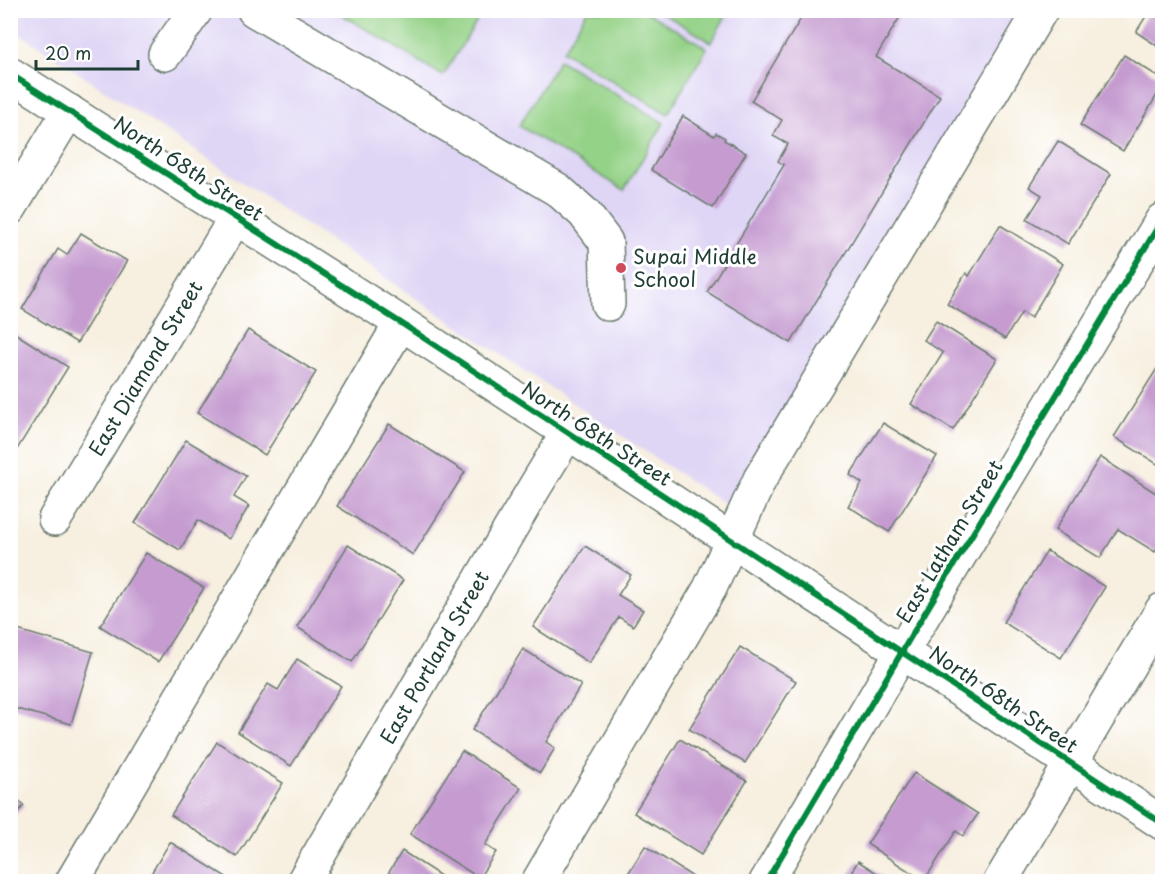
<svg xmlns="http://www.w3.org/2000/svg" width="1173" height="892" font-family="'Playpen Sans',sans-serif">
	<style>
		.built { fill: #dfd5f5 }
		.green { fill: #94d287; stroke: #5a885e; stroke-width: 1.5 }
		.building { fill: #c59bd0 }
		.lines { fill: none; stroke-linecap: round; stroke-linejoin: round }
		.minor-casing { stroke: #6b7b70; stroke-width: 36 }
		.minor { stroke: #fff; stroke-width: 33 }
		.cycleway-casing { stroke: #fff; stroke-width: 10 }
		.cycleway { stroke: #00873e; stroke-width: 6 }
		.poi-dot { fill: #d1495b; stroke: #fff; stroke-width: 2 }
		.labels { text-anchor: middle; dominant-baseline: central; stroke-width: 6; stroke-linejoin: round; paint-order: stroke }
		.street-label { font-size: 20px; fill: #1f3d34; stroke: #fff }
		.poi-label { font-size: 20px; fill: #1f3d34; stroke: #fff; text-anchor: start }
	</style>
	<rect width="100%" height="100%" fill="#fff"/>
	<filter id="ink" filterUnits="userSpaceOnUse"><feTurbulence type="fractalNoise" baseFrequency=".0167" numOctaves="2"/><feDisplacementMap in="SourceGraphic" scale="12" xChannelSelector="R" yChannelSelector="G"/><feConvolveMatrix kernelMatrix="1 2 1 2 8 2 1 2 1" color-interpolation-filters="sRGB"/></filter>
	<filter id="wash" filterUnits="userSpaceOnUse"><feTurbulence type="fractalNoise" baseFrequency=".008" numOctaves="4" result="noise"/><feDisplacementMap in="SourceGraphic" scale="24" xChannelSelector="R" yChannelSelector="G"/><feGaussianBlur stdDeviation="1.35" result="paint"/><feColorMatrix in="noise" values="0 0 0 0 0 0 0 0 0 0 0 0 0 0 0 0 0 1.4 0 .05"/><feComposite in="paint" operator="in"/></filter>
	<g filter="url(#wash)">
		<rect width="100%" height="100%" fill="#f7efdf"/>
		<polygon class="built" points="10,11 1024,11 730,508 11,28"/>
		<g class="green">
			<polygon points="336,11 483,11 443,76"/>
			<polygon points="587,11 645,11 707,48 668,114 563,51"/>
			<polygon points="659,11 729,11 711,42"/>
			<polygon points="559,60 664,123 624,190 519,126"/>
		</g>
		<g id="blocks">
			<g class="building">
				<polygon points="806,10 904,10 876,57 940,96 791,343 707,292 784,165 778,161 788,144 773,136 782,120 751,101"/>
				<polygon points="1150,10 1162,10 1162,49 1136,32"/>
				<polygon points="1124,55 1162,79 1162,87 1123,151 1080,125"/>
				<polygon points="683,116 714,136 716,133 725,138 724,140 746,153 713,208 651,170"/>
				<polygon points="1058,141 1111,174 1068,244 1027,219 1042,195 1029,187"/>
				<polygon points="1000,225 1063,264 1031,318 1022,312 1005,339 947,304 966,273 969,276"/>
				<polygon points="81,233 127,261 77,343 22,309 58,249 67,255"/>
				<polygon points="936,321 997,359 953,430 911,404 943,353 924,340"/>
				<polygon points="248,330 316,372 265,455 197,413"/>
				<polygon points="13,332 68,367 16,451 10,447 10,336"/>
				<polygon points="1158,367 1162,369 1162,467 1114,437"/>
				<polygon points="883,423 937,456 889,532 848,506 862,483 850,475"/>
				<polygon points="389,424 465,472 413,555 337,506"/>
				<polygon points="186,440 246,476 234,497 249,506 229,539 198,520 180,550 135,523"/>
				<polygon points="1100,457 1162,497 1162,540 1155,552 1118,529 1100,558 1055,530"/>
				<polygon points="348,545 403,580 352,662 297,627"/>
				<polygon points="585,546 631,575 618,595 643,610 633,626 619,617 589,663 533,627"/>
				<polygon points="1047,551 1105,587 1061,658 1003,622"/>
				<polygon points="146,553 204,588 158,662 100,626"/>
				<polygon points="11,628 93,652 71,724 10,707"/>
				<polygon points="740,647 796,681 745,763 689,729"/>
				<polygon points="523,649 581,685 546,742 555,748 540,773 472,730"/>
				<polygon points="297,659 341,686 291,766 238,732 268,684 278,690"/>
				<polygon points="680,739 747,781 701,855 634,813"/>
				<polygon points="217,742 283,783 237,857 171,815"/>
				<polygon points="462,751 521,788 485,845 496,852 479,878 410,834"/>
				<polygon points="914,773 978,814 963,836 956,831 924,881 867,844"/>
				<polygon points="10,791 24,806 10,819"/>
				<polygon points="170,842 228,878 226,882 146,882"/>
				<polygon points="645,846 693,877 690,882 623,882"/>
				<polygon points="402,851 450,882 383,882"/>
				<polygon points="858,861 891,882 845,882"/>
			</g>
		</g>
	</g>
	<g filter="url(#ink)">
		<use href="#blocks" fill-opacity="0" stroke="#6b7b70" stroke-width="1.5"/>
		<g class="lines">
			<g class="minor-casing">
				<g id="minor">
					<polyline points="254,10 558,190 584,213 606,242 608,304"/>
					<polyline points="165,54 196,10"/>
					<polyline points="10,74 401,323 1162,823"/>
					<polyline points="10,208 69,111"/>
					<polyline points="55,519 236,217"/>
					<polyline points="72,882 401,323"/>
					<polyline points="303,882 533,490 567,434"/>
					<polyline points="538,882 710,588 760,479 1041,10"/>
					<polyline points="766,882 926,611 1162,220"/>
					<polyline points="1000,882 1162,610"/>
				</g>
			</g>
			<use href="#minor" class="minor"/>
			<g class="cycleway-casing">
				<g id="cycleway">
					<polyline points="10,74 401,323 1162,823"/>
					<polyline points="766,882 926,611 1162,220"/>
				</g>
			</g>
			<use href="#cycleway" class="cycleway"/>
		</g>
	</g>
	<circle class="poi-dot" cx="621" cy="268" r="6"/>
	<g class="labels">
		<g class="street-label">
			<text transform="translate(189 168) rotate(33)">North 68th Street</text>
			<text transform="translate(145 368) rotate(-59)">East Diamond Street</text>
			<text transform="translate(597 433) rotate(33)">North 68th Street</text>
			<text transform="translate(949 541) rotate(-59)">East Latham Street</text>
			<text transform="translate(434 657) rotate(-60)">East Portland Street</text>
			<text transform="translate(1004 699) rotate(34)">North 68th Street</text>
		</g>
		<g class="poi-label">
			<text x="633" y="256">Supai Middle<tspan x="633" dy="23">School</tspan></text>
		</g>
	</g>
	<rect width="1173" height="892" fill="none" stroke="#fff" stroke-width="36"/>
	<path d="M36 60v9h102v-9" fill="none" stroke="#1f3d34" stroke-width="3"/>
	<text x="45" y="60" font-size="18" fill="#1f3d34" stroke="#ffffff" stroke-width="4.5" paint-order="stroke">20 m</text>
</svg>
